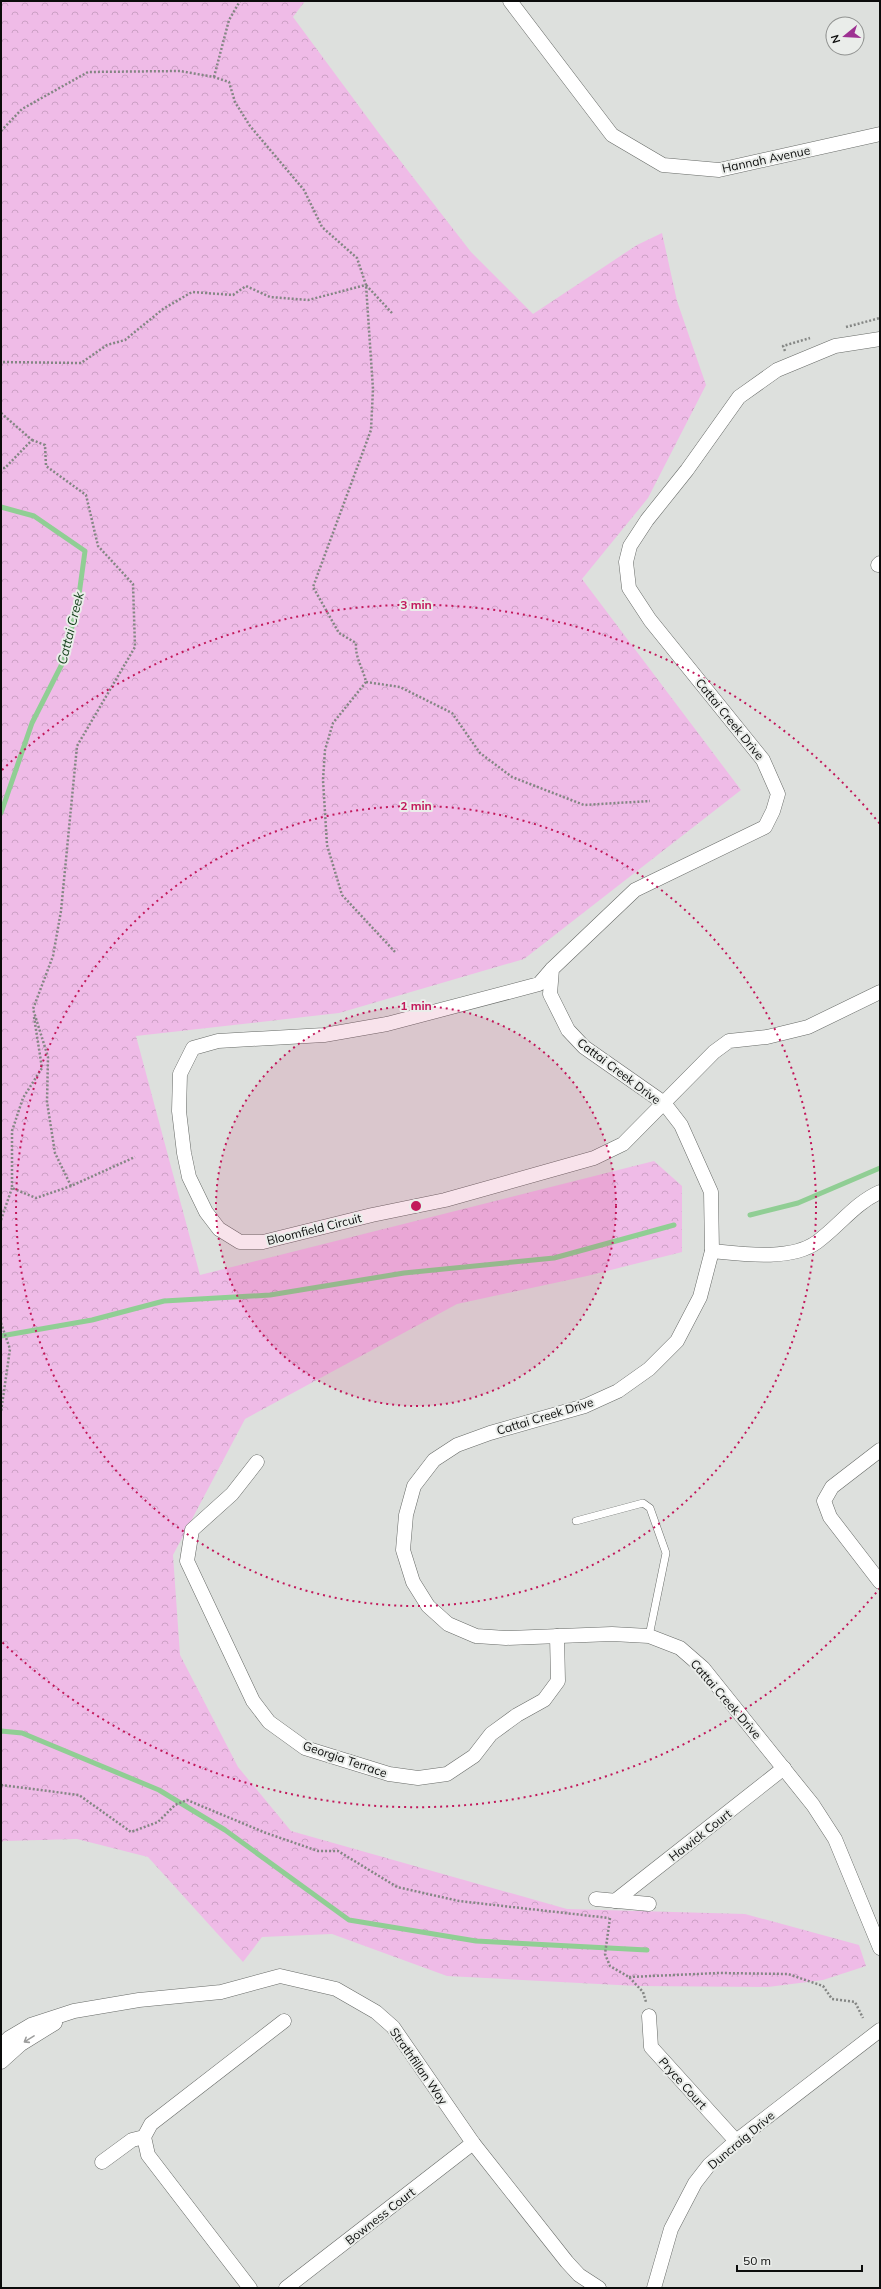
<svg xmlns="http://www.w3.org/2000/svg" width="881" height="2289" font-family="Mulish,sans-serif">
	<style>
		.forest { fill: url(#forest-crowns) }
		.lines { fill: none; stroke-linecap: round; stroke-linejoin: round }
		.stream { stroke: #90ce94; stroke-width: 5 }
		.lane-casing { stroke: #676a67; stroke-width: 8 }
		.street-casing { stroke: #676a67; stroke-width: 15 }
		.path { stroke: #848684; stroke-width: 2.5; stroke-dasharray: 2 2; stroke-linecap: butt }
		.lane { stroke: #fff; stroke-width: 7 }
		.street { stroke: #fff; stroke-width: 14 }
		.oneway { stroke: #9d9e9d }
		.ring { fill: none; stroke: #c2185b; stroke-width: 2; stroke-dasharray: 2 4 }
		.labels { text-anchor: middle; dominant-baseline: central; stroke-width: 4; stroke-linejoin: round; paint-order: stroke }
		.street-label { font-size: 12px; fill: #0b0c0b; stroke: #eaedea }
		.water-label { font-size: 13px; font-style: italic; fill: #0f3c16; stroke: #eaedea }
		.centre { fill: #c2185b; stroke: #eaedea; stroke-width: 2 }
		.ring-label { font-size: 12px; text-anchor: middle; font-weight: bold; fill: #c2185b; stroke: #eaedea; stroke-width: 4; stroke-linejoin: round; paint-order: stroke }
	</style>
	<defs>
		<pattern id="forest-crowns" width="20" height="18" patternUnits="userSpaceOnUse"><rect width="20" height="18" fill="#efbbe7"/><path d="M2 6a3 3 0 1 1 6 0M12 15a3 3 0 1 1 6 0" fill="none" stroke="#cca0c5"/></pattern>
	</defs>
	<rect width="100%" height="100%" fill="#dde0dd"/>
	<polygon class="forest" points="1,1 305,1 293,17 381,136 471,252 533,314 637,245 662,233 677,301 706,385 648,498 582,579 741,790 524,959 339,1013 136,1036 200,1275 654,1161 682,1186 682,1252 587,1276 457,1304 245,1419 173,1555 180,1655 238,1767 291,1831 567,1909 745,1914 859,1945 866,1966 823,1980 768,1987 637,1986 447,1976 332,1934 262,1937 243,1962 148,1857 77,1839 3,1841 1,1844"/>
	<g class="lines">
		<g class="stream">
			<polyline points="1,507 34,516 85,551 78,602 64,660 32,723 1,813"/>
			<polyline points="750,1215 798,1203 880,1168"/>
			<polyline points="1,1336 92,1320 164,1301 270,1295 404,1273 554,1258 674,1225"/>
			<polyline points="1,1731 22,1733 159,1790 225,1830 349,1920 476,1941 647,1950"/>
		</g>
		<g class="lane-casing">
			<polyline id="lane" points="576,1521 643,1503 650,1508 666,1553 649,1636"/>
		</g>
		<g class="street-casing">
			<g id="street">
				<polyline points="510,1 612,135 663,165 719,170 880,134"/>
				<polyline points="880,339 835,346 777,370 739,397 687,470 647,520 630,546 626,562 629,588 650,620 763,760 778,794 773,811 765,827 635,890 552,969 550,994 568,1030 584,1047 664,1103 681,1125 711,1192 712,1251 700,1297 677,1341 649,1369 618,1391 585,1406 490,1433 457,1445 434,1460 414,1486 406,1515 403,1550 413,1582 428,1606 448,1624 476,1636 506,1638 612,1634 649,1636 680,1648 703,1668 813,1805 835,1839 880,1948"/>
				<polyline points="878,565 880,563"/>
				<polyline points="552,969 539,984 387,1024 324,1035 218,1041 193,1048 180,1074 179,1111 184,1153 189,1177 206,1212 219,1229 240,1242 263,1242 372,1215 445,1200 594,1158 623,1144 714,1052 729,1041 767,1037 808,1027 880,992"/>
				<path d="M712,1251C742,1254 791,1261 817,1242C839,1226 855,1203 880,1192"/>
				<polyline points="880,1450 832,1487 824,1501 830,1517 880,1582"/>
				<polyline points="257,1462 232,1494 192,1530 187,1561 253,1701 269,1722 305,1748 389,1774 418,1778 447,1774 474,1756 491,1734 517,1715 544,1700 558,1681 557,1636"/>
				<polyline points="596,1899 649,1904"/>
				<polyline points="615,1901 784,1768"/>
				<polyline points="649,2016 651,2047 736,2141"/>
				<polyline points="1,2046 9,2038 31,2025 74,2011 139,2000 221,1992 280,1976 336,1989 376,2012 393,2027 473,2143 567,2262 579,2275 599,2288"/>
				<polyline points="1,2062 21,2044 55,2023"/>
				<polyline points="102,2162 132,2140 144,2137"/>
				<polyline points="250,2288 148,2155 144,2137 151,2124 284,2021"/>
				<polyline points="286,2288 473,2143"/>
				<polyline points="654,2288 671,2229 695,2183 709,2165 736,2141 880,2030"/>
			</g>
		</g>
		<g class="path">
			<polyline points="214,77 229,20 240,1"/>
			<polyline points="1,131 22,109 88,72 180,71 214,77 229,82 235,102 250,126 304,190 322,227 357,258 366,285 308,300 270,297 246,286 233,295 192,292 163,309 125,340 107,345 81,363 1,362"/>
			<path d="M392,313L366,285L373,389L371,430L313,587L339,633L356,643C355,658 363,668 366,682L400,687L452,713L480,753L512,777L584,805L650,801"/>
			<polyline points="846,327 880,318"/>
			<polyline points="785,351 783,346 810,338"/>
			<polyline points="1,413 32,440 5,468 1,468"/>
			<polyline points="32,440 45,445 46,466 86,495 98,546 133,584 135,647 77,746 61,911 53,956 33,1009 48,1057 47,1102 55,1153 71,1186 135,1157"/>
			<polyline points="366,682 333,723 325,750 323,780 327,845 342,895 396,953"/>
			<polyline points="34,1017 42,1068 23,1098 12,1131 12,1188 36,1198 71,1186"/>
			<polyline points="1,1220 12,1188"/>
			<polyline points="1,1323 10,1349 1,1412"/>
			<polyline points="1,1785 79,1795 131,1832 158,1822 175,1805 187,1800 266,1833 318,1851 338,1851 397,1887 459,1901 609,1918"/>
			<polyline points="610,1918 605,1954 610,1966 629,1977 643,1992 646,2002"/>
			<polyline points="629,1977 719,1973 788,1974 823,1986 832,1999 855,2002 863,2018"/>
		</g>
		<use href="#lane" class="lane"/>
		<use href="#street" class="street"/>
	</g>
	<defs><path id="oneway-shaft" d="M-6 0H5M1.5-3L5.5 0L1.5 3" fill="none" stroke-width="1.6" stroke-linecap="round" stroke-linejoin="round"/></defs>
	<use class="oneway" href="#oneway-shaft" transform="translate(29 2039) rotate(148)"/>
	<circle cx="416" cy="1206" r="200" fill="#c2185b" fill-opacity=".12"/>
	<g class="ring">
		<circle cx="416" cy="1206" r="200"/>
		<circle cx="416" cy="1206" r="400"/>
		<path d="M880 1588A601 601 0 0 1 2 1642M2 770A601 601 0 0 1 880 824"/>
	</g>
	<g class="labels">
		<g class="street-label">
			<text transform="translate(766 159) rotate(-12)">Hannah Avenue</text>
			<text transform="translate(730 719) rotate(51)">Cattai Creek Drive</text>
			<text transform="translate(619 1071) rotate(37)">Cattai Creek Drive</text>
			<text transform="translate(314 1229) rotate(-14)">Bloomfield Circuit</text>
			<text transform="translate(545 1416) rotate(-17)">Cattai Creek Drive</text>
			<text transform="translate(726 1699) rotate(49)">Cattai Creek Drive</text>
			<text transform="translate(345 1759) rotate(19)">Georgia Terrace</text>
			<text transform="translate(700 1835) rotate(-38)">Hawick Court</text>
			<text transform="translate(419 2066) rotate(55)">Strathfillan Way</text>
			<text transform="translate(683 2083) rotate(48)">Pryce Court</text>
			<text transform="translate(741 2140) rotate(-40)">Duncraig Drive</text>
			<text transform="translate(380 2216) rotate(-38)">Bowness Court</text>
		</g>
		<g class="water-label">
			<text transform="translate(70 628) rotate(-76)">Cattai Creek</text>
		</g>
	</g>
	<circle cx="416" cy="1206" r="6" class="centre"/>
	<g class="ring-label">
		<text x="416" y="609">3 min</text>
		<text x="416" y="810">2 min</text>
		<text x="416" y="1010">1 min</text>
	</g>
	<rect width="881" height="2289" fill="none" stroke="#0b0c0b" stroke-width="4"/>
	<g transform="translate(845 36) rotate(252)"><circle r="19" fill="#eaedea" stroke="#919391"/>
	<path d="M0-3L7 15L0 10L-7 15Z" fill="#9d3192"/>
	<text y="-6" font-size="11" font-weight="bold" text-anchor="middle" fill="#0b0c0b">N</text>
	</g>
	<path d="M737 2265v6h125v-6" fill="none" stroke="#0b0c0b" stroke-width="2"/>
	<text x="743" y="2265" font-size="12" fill="#0b0c0b" stroke="#eaedea" stroke-width="3" paint-order="stroke">50 m</text>
</svg>
